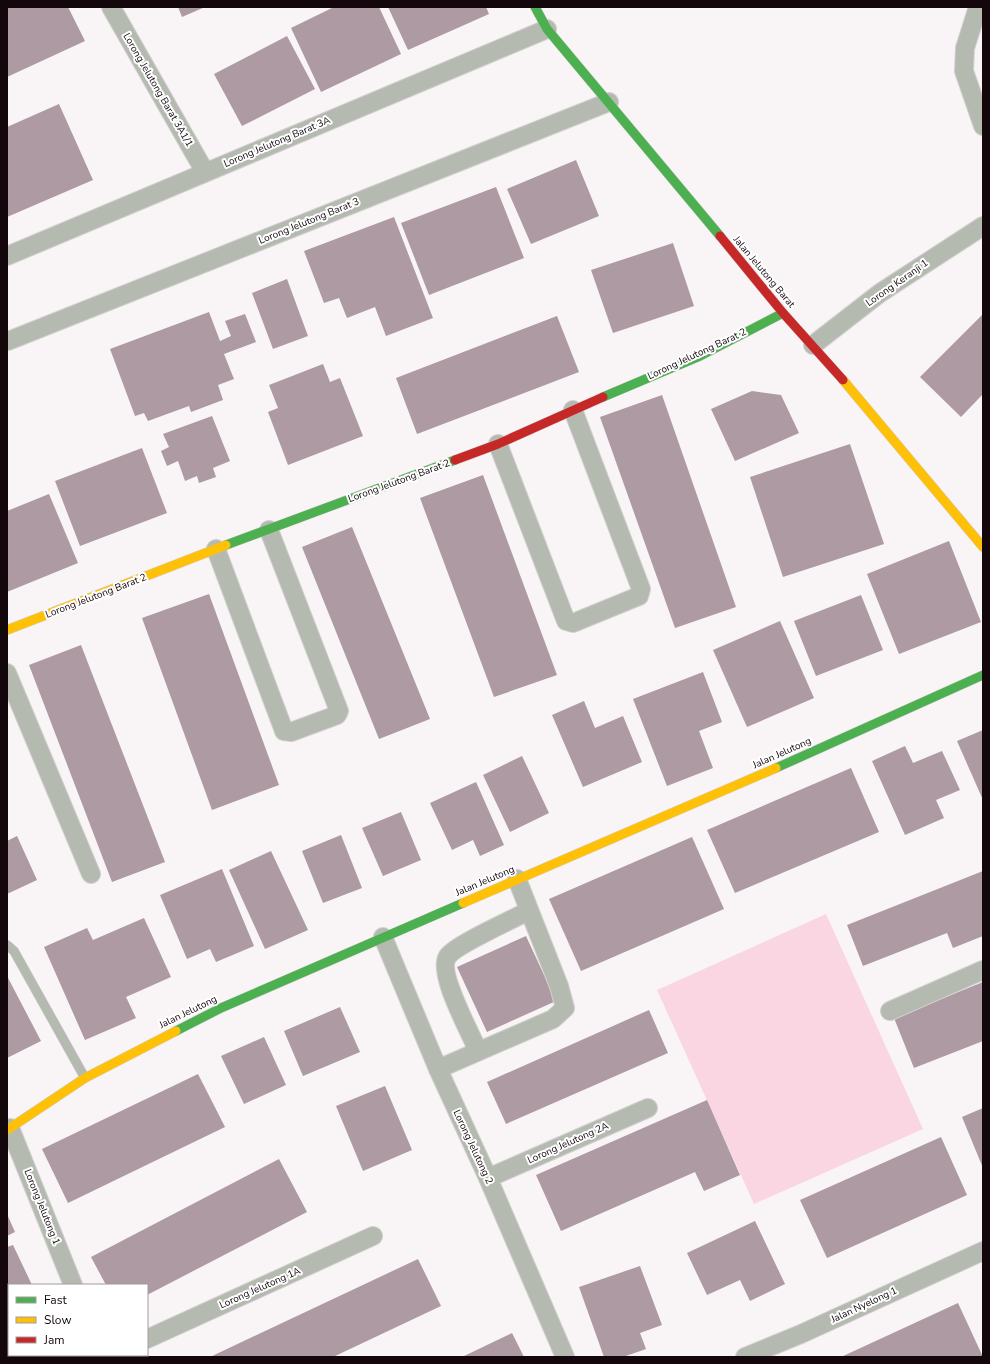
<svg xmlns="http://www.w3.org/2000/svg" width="990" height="1364" font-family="'Nunito Sans',sans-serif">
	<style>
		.green { fill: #fad6e3 }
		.building { fill: #ad9aa2 }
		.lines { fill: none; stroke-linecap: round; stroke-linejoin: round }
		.lane-casing { stroke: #d3cfd1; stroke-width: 10 }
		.street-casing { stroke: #d3cfd1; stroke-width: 20 }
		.fast-casing { stroke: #d3cfd1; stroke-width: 10 }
		.slow-casing { stroke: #d3cfd1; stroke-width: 10 }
		.jam-casing { stroke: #d3cfd1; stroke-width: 10 }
		.lane { stroke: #b5bab0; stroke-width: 9 }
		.street { stroke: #b5bab0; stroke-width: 18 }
		.fast { stroke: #4caf50; stroke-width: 9 }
		.slow { stroke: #ffc107; stroke-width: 9 }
		.jam { stroke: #c62828; stroke-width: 9 }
		.labels { text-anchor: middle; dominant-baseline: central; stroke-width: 4; stroke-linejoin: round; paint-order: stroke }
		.street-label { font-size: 10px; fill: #13070c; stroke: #fff }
	</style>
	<rect width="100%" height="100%" fill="#f9f4f6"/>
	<polygon class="green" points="826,914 923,1129 754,1204 657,990"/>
	<g class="building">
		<polygon points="7,7 68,7 85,41 7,77"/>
		<polygon points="178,7 205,7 182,17"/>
		<polygon points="334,7 379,7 401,54 321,92 291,28"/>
		<polygon points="388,7 486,7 489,14 408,50"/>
		<polygon points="287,36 315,89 242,126 214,74"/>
		<polygon points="59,104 93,180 7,217 7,127"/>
		<polygon points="576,160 599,216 531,244 507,189"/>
		<polygon points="496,187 524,258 429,295 401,223"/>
		<polygon points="394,217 433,318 386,336 375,307 347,318 339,298 324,303 304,251"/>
		<polygon points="673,243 694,306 613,333 591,270"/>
		<polygon points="287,279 308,336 273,349 252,293"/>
		<polygon points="209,312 220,341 231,336 225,321 245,314 256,342 224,354 234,379 218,385 223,400 191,412 189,406 148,421 144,413 135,416 110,349"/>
		<polygon points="983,314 983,394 961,417 920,377"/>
		<polygon points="557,316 579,372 417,434 396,378"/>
		<polygon points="323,364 330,382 340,378 363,436 288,465 268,412 278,408 269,385"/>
		<polygon points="752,391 781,395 799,433 735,461 711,409"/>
		<polygon points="662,395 736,607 675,628 600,417"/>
		<polygon points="212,416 230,461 213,468 216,477 199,483 197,476 185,481 178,461 167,466 161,451 169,447 163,434"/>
		<polygon points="850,444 884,544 783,577 750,477"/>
		<polygon points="142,448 167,513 80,546 55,481"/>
		<polygon points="483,475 557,675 494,697 420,498"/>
		<polygon points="49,494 78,563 7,592 7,511"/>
		<polygon points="352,527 430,719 379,739 302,547"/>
		<polygon points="949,541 981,622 899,654 867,574"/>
		<polygon points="209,594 279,785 212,810 142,618"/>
		<polygon points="861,595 883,650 816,676 794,621"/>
		<polygon points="780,621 814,698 747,727 713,650"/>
		<polygon points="81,645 165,862 112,882 29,665"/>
		<polygon points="703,672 722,722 699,731 713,768 667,786 633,699"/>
		<polygon points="584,701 595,728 623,716 642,762 583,787 552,715"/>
		<polygon points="983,730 983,800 957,741"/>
		<polygon points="905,746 913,763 942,751 960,790 936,800 944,818 905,835 872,761"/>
		<polygon points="522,756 549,813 510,832 483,775"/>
		<polygon points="851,768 879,832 735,893 707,830"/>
		<polygon points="476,782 504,845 480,856 473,840 452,850 430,803"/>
		<polygon points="401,812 421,860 383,876 362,828"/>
		<polygon points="341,835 362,888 323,903 302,851"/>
		<polygon points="17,836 37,880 7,894 7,841"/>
		<polygon points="692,837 724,909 581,971 549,899"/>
		<polygon points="271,851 308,930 265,949 229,870"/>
		<polygon points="222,869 254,946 216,962 210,949 187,959 160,895"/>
		<polygon points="983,871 983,936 953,948 947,933 863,966 847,925"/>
		<polygon points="144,918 171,977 126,997 136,1018 85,1040 44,947 87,928 93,940"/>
		<polygon points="526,936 556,1001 487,1032 457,967"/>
		<polygon points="7,976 41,1041 7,1058"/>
		<polygon points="983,982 983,1041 914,1068 894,1018"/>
		<polygon points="340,1007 360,1052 303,1076 284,1031"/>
		<polygon points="649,1010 668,1053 506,1124 487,1082"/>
		<polygon points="264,1037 286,1085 244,1104 221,1056"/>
		<polygon points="198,1074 225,1127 68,1203 42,1149"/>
		<polygon points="385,1086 412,1150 363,1171 336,1106"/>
		<polygon points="707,1100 740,1175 704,1191 695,1172 561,1231 536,1175"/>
		<polygon points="983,1108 983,1168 962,1117"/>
		<polygon points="941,1137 967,1195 827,1258 800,1200"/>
		<polygon points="279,1159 307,1212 147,1295 147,1285 106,1285 91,1257"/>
		<polygon points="7,1214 15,1232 7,1236"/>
		<polygon points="755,1221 785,1284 750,1301 740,1280 707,1295 687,1253"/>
		<polygon points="13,1245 32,1285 9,1285 9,1338 7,1339 7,1247"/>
		<polygon points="418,1259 441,1306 333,1357 210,1357"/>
		<polygon points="640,1266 662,1325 640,1333 646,1349 623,1357 604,1357 579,1287"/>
		<polygon points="958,1303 983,1357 841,1357"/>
		<polygon points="512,1333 524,1357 462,1357"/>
		<polygon points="9,1345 9,1355 77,1355 78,1357 9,1357 7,1346"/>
	</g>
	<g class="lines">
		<g class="lane-casing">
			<polyline id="lane" points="7,945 14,951 85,1078"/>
		</g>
		<g class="street-casing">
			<g id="street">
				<polyline points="111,7 205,172"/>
				<polyline points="978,7 965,48 964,71 983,126"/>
				<polyline points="7,256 547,29"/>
				<polyline points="8,341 609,102"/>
				<polyline points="813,345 880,293 983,226"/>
				<polyline points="498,444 566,621 573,623 639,596 641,589 573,410"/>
				<polyline points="216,549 284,731 291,732 337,715 339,711 269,530"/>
				<polyline points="7,673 91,874"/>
				<polyline points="383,937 438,1069 488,1178 565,1357"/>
				<polyline points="890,1011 983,970"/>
				<path d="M478,1051C471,1034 436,971 448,956C457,944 512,920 528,911"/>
				<polyline points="438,1069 553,1019 565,1008 559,986 517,879"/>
				<polyline points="10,1128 73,1285"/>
				<polyline points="488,1178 648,1108"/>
				<polyline points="147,1339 373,1236"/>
				<polyline points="108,1357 112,1355"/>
				<polyline points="745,1357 801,1334 983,1251"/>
			</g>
		</g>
		<g class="fast-casing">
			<g id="fast">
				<polyline points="535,7 547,29 720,236"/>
				<polyline points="603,397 700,356 783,313"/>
				<polyline points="226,545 455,460"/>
				<polyline points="776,768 983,675"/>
				<polyline points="176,1031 221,1008 463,903"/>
			</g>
		</g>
		<g class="slow-casing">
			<g id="slow">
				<polyline points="843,380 983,547"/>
				<polyline points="7,630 226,545"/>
				<polyline points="463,903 776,768"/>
				<polyline points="7,1130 85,1078 176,1031"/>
			</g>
		</g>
		<g class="jam-casing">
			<g id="jam">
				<polyline points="720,236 783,313 843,380"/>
				<polyline points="455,460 498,444 603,397"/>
			</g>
		</g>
		<use href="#lane" class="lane"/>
		<use href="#street" class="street"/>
		<use href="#fast" class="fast"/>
		<use href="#slow" class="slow"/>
		<use href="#jam" class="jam"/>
	</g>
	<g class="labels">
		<g class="street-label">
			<text transform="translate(158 90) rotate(60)">Lorong Jelutong Barat 3A1/1</text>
			<text transform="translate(277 142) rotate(-23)">Lorong Jelutong Barat 3A</text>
			<text transform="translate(309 221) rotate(-22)">Lorong Jelutong Barat 3</text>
			<text transform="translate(764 272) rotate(50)">Jalan Jelutong Barat</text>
			<text transform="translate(897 283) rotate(-35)">Lorong Keranji 1</text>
			<text transform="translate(697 354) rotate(-25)">Lorong Jelutong Barat 2</text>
			<text transform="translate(399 481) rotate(-20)">Lorong Jelutong Barat 2</text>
			<text transform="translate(96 596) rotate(-21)">Lorong Jelutong Barat 2</text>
			<text transform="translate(782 753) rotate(-24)">Jalan Jelutong</text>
			<text transform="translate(485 881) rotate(-23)">Jalan Jelutong</text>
			<text transform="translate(188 1012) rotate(-26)">Jalan Jelutong</text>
			<text transform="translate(568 1143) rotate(-24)">Lorong Jelutong 2A</text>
			<text transform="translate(473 1147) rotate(65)">Lorong Jelutong 2</text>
			<text transform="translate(42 1207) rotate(68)">Lorong Jelutong 1</text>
			<text transform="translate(260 1288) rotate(-24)">Lorong Jelutong 1A</text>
			<text transform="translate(864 1305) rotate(-25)">Jalan Nyelong 1</text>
		</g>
	</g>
	<rect width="990" height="1364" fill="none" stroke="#13070c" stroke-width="16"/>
	<rect x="8" y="1284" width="140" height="72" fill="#ffffff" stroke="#a19c9e"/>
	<rect x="16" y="1297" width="20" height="6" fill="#4caf50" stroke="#a19c9e"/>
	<text x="44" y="1304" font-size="12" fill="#13070c">Fast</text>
	<rect x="16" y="1317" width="20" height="6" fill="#ffc107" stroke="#a19c9e"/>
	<text x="44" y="1324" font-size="12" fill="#13070c">Slow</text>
	<rect x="16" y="1337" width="20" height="6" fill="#c62828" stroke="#a19c9e"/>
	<text x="44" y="1344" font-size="12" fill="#13070c">Jam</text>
</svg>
